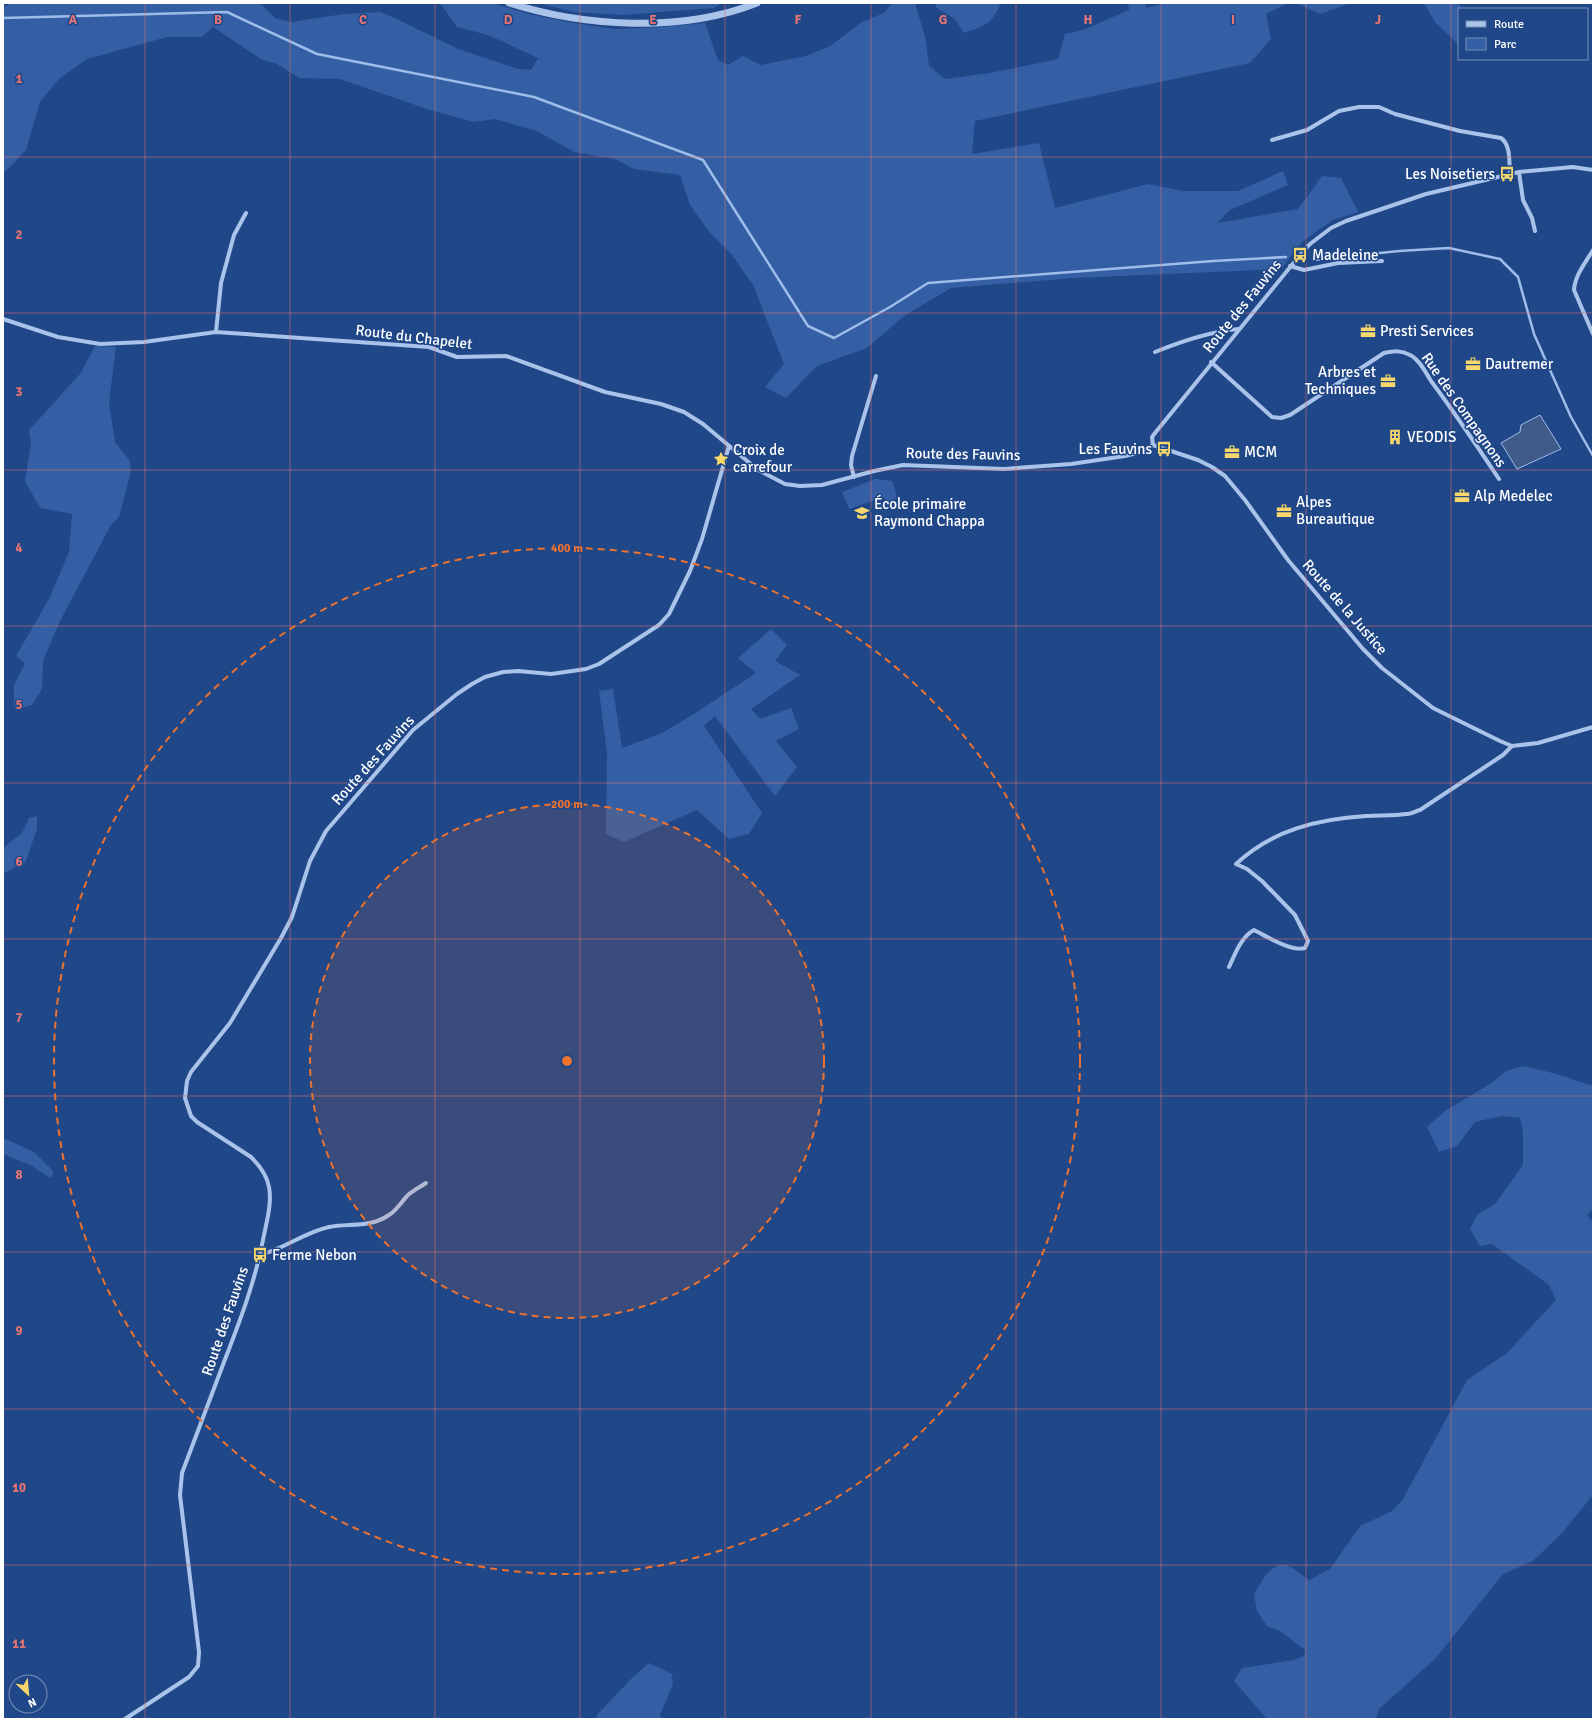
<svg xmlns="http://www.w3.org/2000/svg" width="1596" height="1722" font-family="Signika,sans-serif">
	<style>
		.green { fill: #345fa4 }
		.water { fill: #405b8a; stroke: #9ebdeb }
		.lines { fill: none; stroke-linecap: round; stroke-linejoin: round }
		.stream { stroke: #9ebdeb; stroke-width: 2.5 }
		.minor { stroke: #aac3ea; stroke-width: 4 }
		.tertiary { stroke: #aac3ea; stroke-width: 7 }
		.grid { fill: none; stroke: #e47373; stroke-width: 1; stroke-opacity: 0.55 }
		.ring { fill: none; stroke: #eb7230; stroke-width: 2; stroke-dasharray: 7 5 }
		.labels { text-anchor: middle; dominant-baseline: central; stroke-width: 3; stroke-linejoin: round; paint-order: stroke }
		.poi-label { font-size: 15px; fill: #fff; stroke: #204787; text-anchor: start }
		.street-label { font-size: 15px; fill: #fff; stroke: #204787 }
		.grid-label { font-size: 13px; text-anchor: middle; font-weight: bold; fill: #e47373; stroke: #204787; stroke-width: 3; stroke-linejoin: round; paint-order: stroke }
		.centre { fill: #eb7230; stroke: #204787; stroke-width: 2 }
		.ring-label { font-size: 12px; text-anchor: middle; font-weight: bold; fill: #eb7230; stroke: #204787; stroke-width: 3; stroke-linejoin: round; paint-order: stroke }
	</style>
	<rect width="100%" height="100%" fill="#204787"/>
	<g class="green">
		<polygon points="13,3 260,3 275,18 291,22 344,14 380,12 397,19 458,49 518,69 531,70 538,58 488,35 457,27 440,3 492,3 529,14 573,23 615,29 663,27 705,23 718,60 728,65 743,56 761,65 806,56 830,46 862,22 884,13 892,3 915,3 926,40 929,66 945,79 990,73 1058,59 1065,34 1083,30 1129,10 1128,3 1145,3 1146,8 1166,3 1288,3 1266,14 1271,39 1250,63 975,121 972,154 1039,143 1055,208 1148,184 1183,191 1238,191 1283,171 1288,185 1230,210 1217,223 1298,209 1322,176 1341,178 1358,212 1333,220 1303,241 1281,269 1074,278 951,288 904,316 867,348 817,366 786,398 765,387 784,364 753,285 732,255 710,233 690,205 680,175 634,169 615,159 574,152 537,131 495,119 473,122 427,109 340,79 299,78 277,64 261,59 213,27 202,37 167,37 87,59 59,79 40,102 26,150 3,174 3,7"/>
		<polygon points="537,3 722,3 714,8 622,15 574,12"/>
		<path d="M935,3H1001C992,24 985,26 964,33L955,19L937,8Z"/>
		<polygon points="1296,3 1351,3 1320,14"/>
		<polygon points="1424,3 1458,3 1462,9 1459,9 1459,45 1435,22"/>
		<polygon points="95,346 116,347 109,402 115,442 130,461 131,471 119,517 111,525 60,621 43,661 42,689 32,705 14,710 14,685 25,663 16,656 49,599 69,552 72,514 40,508 25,481 31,443 29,430 80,374"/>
		<polygon points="875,479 892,481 897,496 888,508 884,497 849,509 842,492"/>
		<polygon points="771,629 787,645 775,661 800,675 751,709 760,719 791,708 799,729 776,741 797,767 775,796 715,716 704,726 762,813 749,834 729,839 697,810 624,842 606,834 607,753 599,691 613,689 622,748 662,733 697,712 756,673 738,658"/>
		<polygon points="37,816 37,829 25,863 18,865 3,874 3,848 22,833 29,818"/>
		<path d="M1523,1066L1557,1074L1593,1086V1209L1587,1215L1593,1222V1495L1562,1533L1534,1560L1502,1575L1436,1658L1379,1709L1376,1719H1267L1234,1681L1242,1668L1294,1660L1304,1656L1305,1650L1280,1631L1267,1626L1257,1611L1254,1594C1261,1583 1271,1560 1288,1566C1295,1568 1302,1576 1309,1580L1330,1569L1360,1526L1392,1511L1403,1499L1467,1380L1507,1353L1556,1300L1549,1285L1492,1244L1480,1246L1470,1229L1477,1215L1495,1204L1523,1165V1132L1520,1118L1501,1116L1475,1122L1457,1146L1439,1152L1427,1127L1445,1111L1490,1084L1506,1071Z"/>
		<polygon points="3,1138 34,1152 54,1172 50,1178 32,1166 3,1154"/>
		<polygon points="649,1663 672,1674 673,1684 660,1715 662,1719 596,1719 597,1715 630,1680"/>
	</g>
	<polygon class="water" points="1540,415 1561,449 1517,469 1501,443 1520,432 1521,425"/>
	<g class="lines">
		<g class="stream">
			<polyline points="3,18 227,12 317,54 534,97 703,160 808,326 834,338 890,307 928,283 1213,261 1286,257"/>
			<polyline points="1313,260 1399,251 1449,248 1500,259 1518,277 1534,334 1571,417 1593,456"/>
		</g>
		<g class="minor">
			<path d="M1272,140L1307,130L1339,111L1359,107H1379L1395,114L1460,131L1501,138C1511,145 1509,162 1510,174"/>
			<polyline points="1519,172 1523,200 1532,218 1535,231"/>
			<path d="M1593,250C1586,262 1575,275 1574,290L1593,334"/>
			<polyline points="1290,266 1304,270 1338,263 1382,261"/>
			<polyline points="3,319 58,337 100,344 144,342 216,332 429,347 457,357 506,356 605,392 661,404 684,412 703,424 758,470 785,484 800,486 822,485 874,471 903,465 1004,469 1071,464 1125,456 1141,452 1153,445"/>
			<polyline points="216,332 221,283 234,235 246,213"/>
			<path d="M1155,352C1182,341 1208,332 1238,329"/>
			<path d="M1211,362L1272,417L1281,418L1290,415L1384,353C1394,351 1401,350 1410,355C1419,359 1426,373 1431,381C1455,413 1477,446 1499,479"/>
			<polyline points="1153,445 1198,460 1212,467 1225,476 1245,500 1288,560 1363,649 1382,668 1433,708 1500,741 1512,746 1538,743 1593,727"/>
			<polyline points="1153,445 1152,437 1155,433 1300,255 1310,244 1331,228 1346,221 1426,194 1519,172 1573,167 1593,170"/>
			<polyline points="854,477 851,465 852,456 876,376"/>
			<path d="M1229,967C1235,954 1241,937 1254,930C1266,936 1291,952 1305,948L1308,941L1295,915L1262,881L1247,869L1236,864C1272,830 1318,819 1366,816C1379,815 1393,816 1406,814C1411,814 1416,811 1420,810L1503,755L1512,746"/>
			<path d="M260,1255C284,1249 305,1232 329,1227C350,1223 370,1228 389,1215C397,1210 402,1201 408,1195C414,1190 420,1187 426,1183"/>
			<path d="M125,1719L189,1677L198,1666L199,1652L180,1495L182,1473C196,1436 210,1399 224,1362C240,1321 256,1279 264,1235C267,1220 272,1203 269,1187C267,1175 259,1165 251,1157L197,1122L191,1116L185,1098L187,1081L191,1072L230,1023L281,938L292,917L310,861L326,831L413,730L457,694L472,684L485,677L503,672L518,671L551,674L586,669L599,664L659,625L669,614L690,571L702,539L729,446"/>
		</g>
		<path class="tertiary" d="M509,3C585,27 681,33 757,3"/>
	</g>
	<path class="grid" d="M145,3V1719M290,3V1719M435,3V1719M580,3V1719M725,3V1719M871,3V1719M1016,3V1719M1161,3V1719M1306,3V1719M1451,3V1719M3,157H1593M3,313H1593M3,470H1593M3,626H1593M3,783H1593M3,939H1593M3,1096H1593M3,1252H1593M3,1409H1593M3,1565H1593"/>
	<circle cx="567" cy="1061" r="257" fill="#eb7230" fill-opacity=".12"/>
	<g class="ring">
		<circle cx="567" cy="1061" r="257"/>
		<circle cx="567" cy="1061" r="513"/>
	</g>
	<defs>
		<g id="bus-bare" transform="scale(1.2)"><path d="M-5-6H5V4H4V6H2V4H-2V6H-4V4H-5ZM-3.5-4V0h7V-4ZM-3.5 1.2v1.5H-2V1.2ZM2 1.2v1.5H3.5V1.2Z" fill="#f7d76b" stroke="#204787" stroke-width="2.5" paint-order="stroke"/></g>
		<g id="office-bare" transform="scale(1.2)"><path d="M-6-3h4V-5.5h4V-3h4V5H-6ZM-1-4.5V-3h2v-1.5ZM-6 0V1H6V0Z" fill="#f7d76b" stroke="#204787" stroke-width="2.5" paint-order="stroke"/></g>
		<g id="building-bare" transform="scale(1.2)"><path d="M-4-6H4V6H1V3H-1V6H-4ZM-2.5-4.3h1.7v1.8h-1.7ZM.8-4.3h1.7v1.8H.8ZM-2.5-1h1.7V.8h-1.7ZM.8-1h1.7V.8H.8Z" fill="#f7d76b" stroke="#204787" stroke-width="2.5" paint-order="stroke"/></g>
		<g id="sight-bare" transform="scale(1.2)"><path d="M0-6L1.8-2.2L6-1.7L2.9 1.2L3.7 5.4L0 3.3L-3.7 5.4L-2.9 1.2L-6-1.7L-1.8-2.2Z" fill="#f7d76b" stroke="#204787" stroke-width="2.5" paint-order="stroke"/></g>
		<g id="school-bare" transform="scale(1.2)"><path d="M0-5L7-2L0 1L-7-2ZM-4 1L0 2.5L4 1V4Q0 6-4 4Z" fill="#f7d76b" stroke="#204787" stroke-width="2.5" paint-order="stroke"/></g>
	</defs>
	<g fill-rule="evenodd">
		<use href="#bus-bare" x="1507" y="174"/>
		<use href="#bus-bare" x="1300" y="255"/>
		<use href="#office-bare" x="1368" y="331"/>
		<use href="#office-bare" x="1473" y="364"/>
		<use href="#office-bare" x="1388" y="381"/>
		<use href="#building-bare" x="1395" y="437"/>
		<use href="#bus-bare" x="1164" y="449"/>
		<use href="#office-bare" x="1232" y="452"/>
		<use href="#sight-bare" x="721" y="459"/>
		<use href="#office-bare" x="1462" y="496"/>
		<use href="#office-bare" x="1284" y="511"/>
		<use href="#school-bare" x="862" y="513"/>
		<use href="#bus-bare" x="260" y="1255"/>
	</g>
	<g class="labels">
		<g class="poi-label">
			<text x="1495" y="174" text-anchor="end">Les Noisetiers</text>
			<text x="1312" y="255">Madeleine</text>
			<text x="1380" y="331">Presti Services</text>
			<text x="1485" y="364">Dautremer</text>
			<text x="1376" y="372" text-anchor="end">Arbres et<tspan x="1376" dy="17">Techniques</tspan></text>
			<text x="1407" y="437">VEODIS</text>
			<text x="1152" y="449" text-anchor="end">Les Fauvins</text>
			<text x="733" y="450">Croix de<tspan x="733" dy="17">carrefour</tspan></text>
			<text x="1244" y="452">MCM</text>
			<text x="1474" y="496">Alp Medelec</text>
			<text x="1296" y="502">Alpes<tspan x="1296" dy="17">Bureautique</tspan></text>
			<text x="874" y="504">École primaire<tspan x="874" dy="17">Raymond Chappa</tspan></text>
			<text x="272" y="1255">Ferme Nebon</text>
		</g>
		<g class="street-label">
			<text transform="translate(1242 306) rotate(-51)">Route des Fauvins</text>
			<text transform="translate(414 337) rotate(7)">Route du Chapelet</text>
			<text transform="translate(1464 410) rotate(55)">Rue des Compagnons</text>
			<text transform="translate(963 454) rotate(1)">Route des Fauvins</text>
			<text transform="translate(1345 607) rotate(49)">Route de la Justice</text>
			<text transform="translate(373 760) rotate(-48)">Route des Fauvins</text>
			<text transform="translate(225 1321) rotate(-71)">Route des Fauvins</text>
		</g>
	</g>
	<g class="grid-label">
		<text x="73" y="24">A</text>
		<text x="218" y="24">B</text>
		<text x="363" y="24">C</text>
		<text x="508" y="24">D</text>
		<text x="653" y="24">E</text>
		<text x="798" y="24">F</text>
		<text x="943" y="24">G</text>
		<text x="1088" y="24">H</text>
		<text x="1233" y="24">I</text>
		<text x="1378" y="24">J</text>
		<text x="19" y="83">1</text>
		<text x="19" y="239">2</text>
		<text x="19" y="396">3</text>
		<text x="19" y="552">4</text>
		<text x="19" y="709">5</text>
		<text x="19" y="866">6</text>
		<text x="19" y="1022">7</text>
		<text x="19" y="1179">8</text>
		<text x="19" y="1335">9</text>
		<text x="19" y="1492">10</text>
		<text x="19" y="1648">11</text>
	</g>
	<circle cx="567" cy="1061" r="6" class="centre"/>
	<g class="ring-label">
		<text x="567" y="552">400 m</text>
		<text x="567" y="808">200 m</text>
	</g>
	<rect width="1596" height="1722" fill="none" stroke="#ffffff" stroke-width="8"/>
	<rect x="1458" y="8" width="130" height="52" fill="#204787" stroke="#7991b7"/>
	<rect x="1466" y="21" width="20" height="6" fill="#aac3ea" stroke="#7991b7"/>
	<text x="1494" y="28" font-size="12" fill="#ffffff">Route</text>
	<rect x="1466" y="38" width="20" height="12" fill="#345fa4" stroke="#7991b7"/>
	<text x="1494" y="48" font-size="12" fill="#ffffff">Parc</text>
	<g transform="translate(28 1694) rotate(154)"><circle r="19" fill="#204787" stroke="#7991b7"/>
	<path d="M0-3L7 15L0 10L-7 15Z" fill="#f7d76b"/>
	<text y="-6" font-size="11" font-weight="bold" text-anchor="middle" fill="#ffffff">N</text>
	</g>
</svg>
